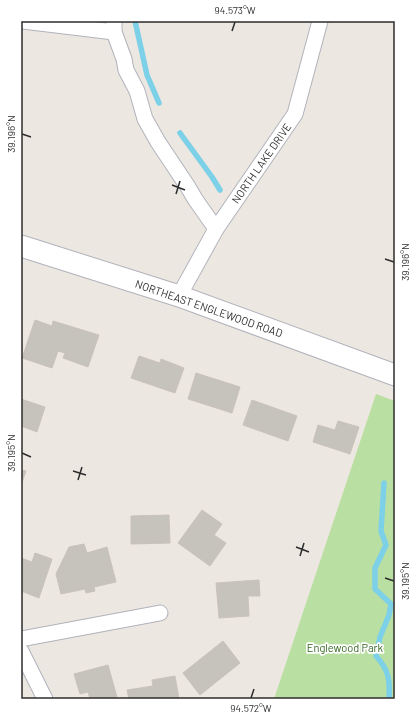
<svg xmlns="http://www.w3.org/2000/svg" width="416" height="720" font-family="Barlow,sans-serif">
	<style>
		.green { fill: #badfa2 }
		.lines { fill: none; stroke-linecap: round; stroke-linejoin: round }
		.stream { stroke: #7cd0e7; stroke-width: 5.5 }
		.building { fill: #c6c2bc; stroke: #c9c3ba }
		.minor-casing { stroke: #b1b3bc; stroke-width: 17 }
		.secondary-casing { stroke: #b1b3bc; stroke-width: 23 }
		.minor { stroke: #fff; stroke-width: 15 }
		.secondary { stroke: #fff; stroke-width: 21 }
		.ticks { fill: none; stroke: #2d2d2d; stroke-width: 1.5 }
		.labels { text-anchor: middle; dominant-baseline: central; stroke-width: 3.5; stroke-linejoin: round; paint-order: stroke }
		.street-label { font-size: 11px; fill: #2d2d2d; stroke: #fff }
		.park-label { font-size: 11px; fill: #336721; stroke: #fff }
		.neatline { fill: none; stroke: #2d2d2d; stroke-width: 1.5 }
		.ticks-label { font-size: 10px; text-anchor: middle; fill: #2d2d2d }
	</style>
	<rect width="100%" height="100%" fill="#ede7e1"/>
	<polygon class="green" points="376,394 395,401 395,699 274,699"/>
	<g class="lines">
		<g class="stream">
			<polyline points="135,21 147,75 159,103"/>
			<polyline points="180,133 212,177 220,190"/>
			<path d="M384,483L381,531L386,545L375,568V589L391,604L389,615L380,637L376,656C389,670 390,680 389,699"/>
		</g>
	</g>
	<g class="building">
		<polygon points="35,320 52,326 53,321 99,335 88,367 63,358 65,353 58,351 52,368 22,358"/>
		<polygon points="139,356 160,363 161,359 184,368 175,393 131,378"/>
		<polygon points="196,373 240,387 232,413 188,399"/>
		<polygon points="21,399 45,407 37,432 21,426"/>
		<polygon points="252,400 297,416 288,441 243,425"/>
		<polygon points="338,421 359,427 350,454 313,442 318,425 335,430"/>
		<polygon points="21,470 26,471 21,485"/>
		<polygon points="202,510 222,524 214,535 226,543 210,566 178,543"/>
		<polygon points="169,515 170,543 131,544 131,516"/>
		<polygon points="84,544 87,553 107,547 116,582 94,587 95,591 86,593 85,589 61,594 56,574 69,547"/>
		<polygon points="35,553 52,559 39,598 21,591 21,558 32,562"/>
		<polygon points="259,580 260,596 248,596 249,616 219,618 216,583"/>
		<polygon points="223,641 240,663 200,695 183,673"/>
		<polygon points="108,665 117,697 110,699 90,699 88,692 80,694 74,674"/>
		<polygon points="175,676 179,699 129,699 127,690 153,686 152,680"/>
	</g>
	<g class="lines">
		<g class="minor-casing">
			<g id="minor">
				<polyline points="23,21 114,32"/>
				<polyline points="114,21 114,32 124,59 126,70 137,91 145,119 158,142 188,187 195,199 216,229"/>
				<polyline points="179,296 216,229 295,114 320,21"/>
				<polyline points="21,639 160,613"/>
				<polyline points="21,651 45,699"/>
			</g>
		</g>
		<g class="secondary-casing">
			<polyline id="secondary" points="21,246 179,296 395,375"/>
		</g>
		<use href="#minor" class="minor"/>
		<use href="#secondary" class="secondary"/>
	</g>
	<path class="ticks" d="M232,31L235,22M22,134L31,137M172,185L185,190M176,194L180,181M385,259L394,262M22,453L31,457M73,471L86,475M78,480L82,467M296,547L309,552M300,556L304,543M385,578L394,581M251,698L254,689"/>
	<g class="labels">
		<g class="street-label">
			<text transform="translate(261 163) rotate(-55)">NORTH LAKE DRIVE</text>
			<text transform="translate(209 308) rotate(19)">NORTHEAST ENGLEWOOD ROAD</text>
		</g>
		<g class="park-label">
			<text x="345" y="647">Englewood Park</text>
		</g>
	</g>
	<rect width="416" height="720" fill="none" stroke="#ffffff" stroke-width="44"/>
	<rect x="22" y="22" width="372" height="676" class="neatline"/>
	<g class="ticks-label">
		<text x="235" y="14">94.573°W</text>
		<text transform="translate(11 134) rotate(-90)" y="4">39.196°N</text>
		<text transform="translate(405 262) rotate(-90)" y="4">39.196°N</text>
		<text transform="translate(11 453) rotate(-90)" y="4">39.195°N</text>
		<text transform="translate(405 581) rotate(-90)" y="4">39.195°N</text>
		<text x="251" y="712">94.572°W</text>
	</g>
</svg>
